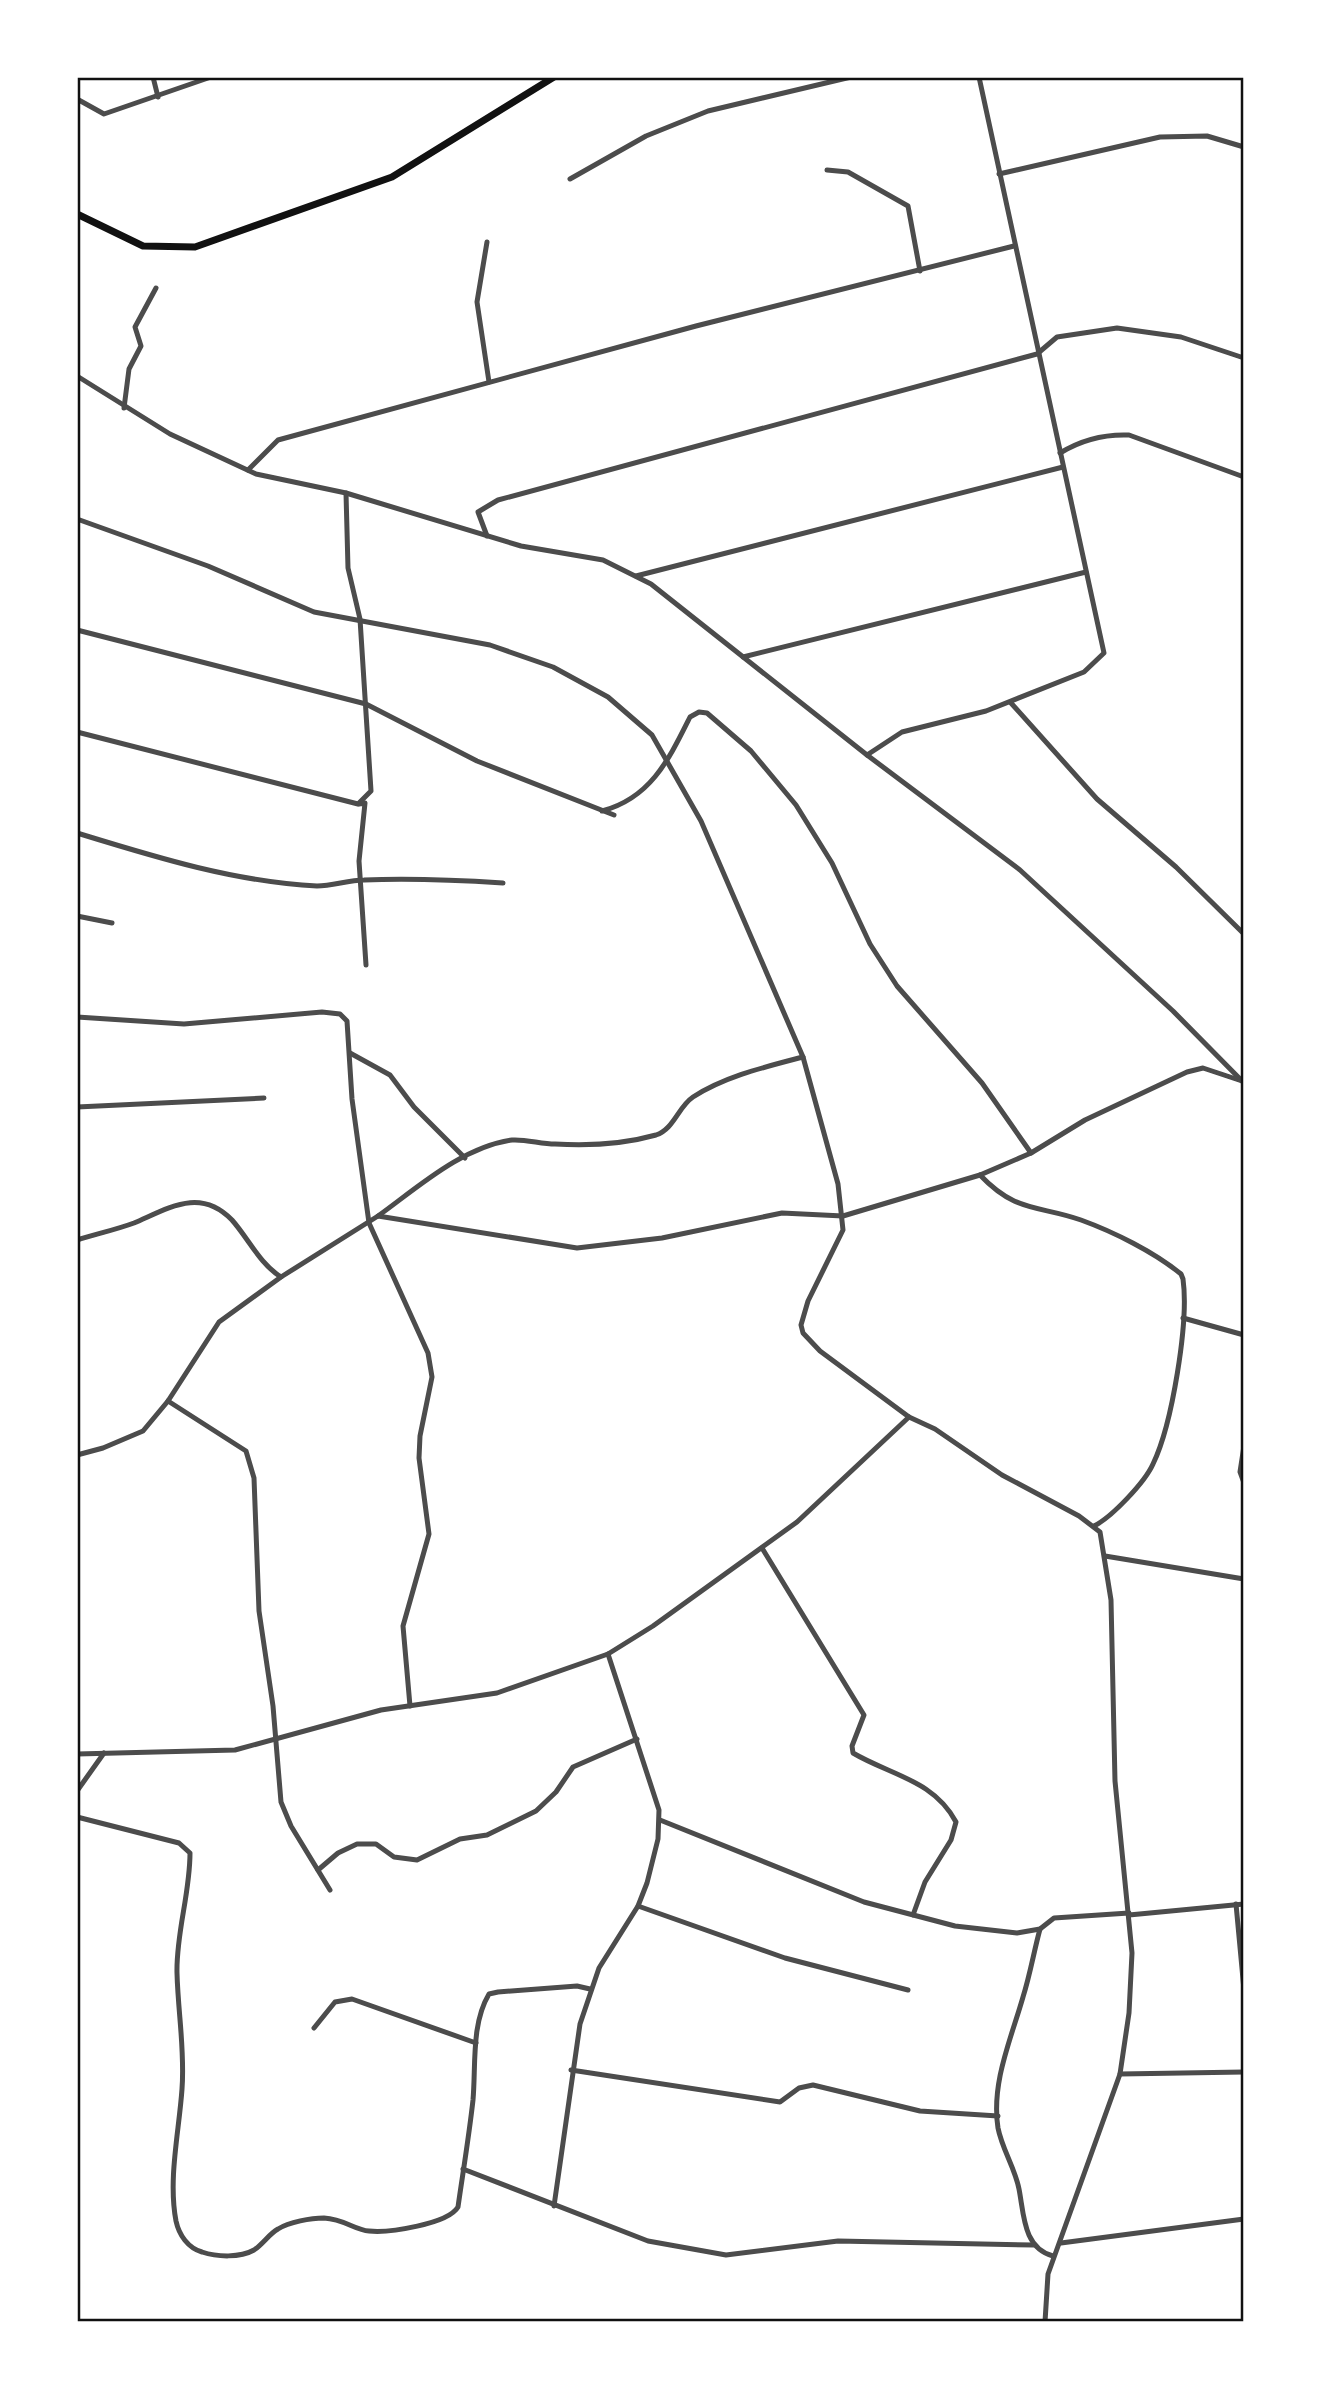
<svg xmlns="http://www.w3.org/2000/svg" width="1321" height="2399" font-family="'Varela Round',sans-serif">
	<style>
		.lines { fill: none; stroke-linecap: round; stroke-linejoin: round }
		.minor { stroke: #4c4c4c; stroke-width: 5 }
		.secondary { stroke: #111; stroke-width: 7 }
		.neatline { fill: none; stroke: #111; stroke-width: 2.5 }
	</style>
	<rect width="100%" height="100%" fill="#fff"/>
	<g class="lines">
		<g class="minor">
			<polyline points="153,77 158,97"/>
			<polyline points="77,99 104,114 211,77"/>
			<polyline points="827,170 848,172 908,206 920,271"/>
			<polyline points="999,174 1160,137 1207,136 1244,147"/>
			<polyline points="570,179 646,136 708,111 851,77"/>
			<polyline points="487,242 477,302 489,382"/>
			<polyline points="77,376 170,434 256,474 346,493 521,546 603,560 651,584 867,755 1020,870 1173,1011 1244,1083"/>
			<polyline points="124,408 129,369 141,346 135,327 156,288"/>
			<path d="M1060,453C1081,440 1103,434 1129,435L1244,477"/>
			<polyline points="248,470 278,440 696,326 1014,246"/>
			<polyline points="77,519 208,566 314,612 490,645 553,667 608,697 652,735 701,821 803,1057 838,1184 843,1230 808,1301 801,1325 803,1333 820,1351 909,1417 935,1429 1002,1475 1079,1516 1100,1532 1111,1600 1115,1781 1132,1953 1129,2013 1120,2074 1048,2274 1045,2322"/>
			<polyline points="487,536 478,512 498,500 1037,354 1057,337 1117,328 1181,337 1244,358"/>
			<polyline points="636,576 1063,467"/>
			<polyline points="77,630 366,704 477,761 614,815"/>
			<polyline points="743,657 1086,572"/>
			<polyline points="1011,703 1097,799 1176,867 1244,934"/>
			<polyline points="77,732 358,804 371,791 360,619 348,568 346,493"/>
			<polyline points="867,755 902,732 986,711 1084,672 1104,653 979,77"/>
			<polyline points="359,804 365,803 359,861 366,965"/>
			<path d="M602,811C651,798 669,759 690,717L699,712L707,713L751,751L796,805L832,863L870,944L897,986L982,1083L1031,1153"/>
			<path d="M77,833C155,857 235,882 317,886C333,886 348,880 364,880C411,878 457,880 503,883"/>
			<polyline points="77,916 112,923"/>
			<polyline points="77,1017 184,1024 322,1012 340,1014 347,1021 352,1099 369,1223 428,1353 432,1377 420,1436 419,1458 429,1534 403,1626 410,1706"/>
			<polyline points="350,1053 390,1075 414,1107 465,1158"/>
			<polyline points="77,1107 264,1098"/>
			<path d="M980,1175C1016,1213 1038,1205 1081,1220C1114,1232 1154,1252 1181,1274L1183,1279C1189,1322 1172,1425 1153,1464C1145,1482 1112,1517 1094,1526"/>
			<path d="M378,1216C417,1188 462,1147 512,1140C526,1139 541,1144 555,1144C588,1146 624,1144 656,1135C674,1129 678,1107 693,1097C726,1076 765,1067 803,1057"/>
			<path d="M77,1240C96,1234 115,1230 134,1223C169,1208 200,1187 232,1220C248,1238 260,1264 281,1277L378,1216L577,1248L662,1238L782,1213L843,1216L980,1175L1031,1153L1085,1120L1187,1072L1203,1068L1242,1081L1244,1074"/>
			<polyline points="1183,1318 1244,1335"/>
			<polyline points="168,1401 246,1451 254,1478 259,1611 273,1706 281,1802 291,1826 330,1890"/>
			<polyline points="1244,1446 1240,1472 1244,1483"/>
			<polyline points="77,1455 103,1448 143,1431 168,1401 219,1322 281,1277"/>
			<path d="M762,1548L864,1715L852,1746L853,1753C890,1775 934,1780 956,1822L951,1840L925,1882L913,1915"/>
			<polyline points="1105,1556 1244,1579"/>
			<polyline points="77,1754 235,1750 381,1710 497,1693 608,1654 653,1626 797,1522 909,1417"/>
			<polyline points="77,1791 104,1753"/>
			<path d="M77,1817L179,1843L190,1853C190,1894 176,1933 177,1973C178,2013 185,2050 182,2089C179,2132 168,2179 176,2221C179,2235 188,2248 202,2252C217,2257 240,2258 254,2250C263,2244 269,2234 278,2229C289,2222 311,2218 324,2218C344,2219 355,2230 369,2231C389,2233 448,2224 458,2207C463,2172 469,2136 473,2100C476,2066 471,2024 489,1994L498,1992L577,1986L590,1989"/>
			<polyline points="660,1820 864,1902 955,1926 1017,1933 1040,1929 1054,1918 1129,1913"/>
			<polyline points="318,1870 338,1853 357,1844 376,1844 394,1857 417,1860 460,1839 487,1835 536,1811 556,1792 573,1767 637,1739"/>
			<polyline points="1236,1904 1244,1990"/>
			<polyline points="638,1906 785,1958 908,1990"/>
			<polyline points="1129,1915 1244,1904"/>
			<path d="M1040,1929C1034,1951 1030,1975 1023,1997C1011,2039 991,2083 998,2128C1002,2149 1015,2168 1019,2189C1024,2214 1023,2248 1053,2256"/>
			<polyline points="314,2028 335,2002 352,1999 476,2043"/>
			<polyline points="571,2070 780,2102 799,2088 813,2085 920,2111 998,2116"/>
			<polyline points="1120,2074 1244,2072"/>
			<polyline points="463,2169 648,2241 726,2255 838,2241 1034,2245"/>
			<polyline points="554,2206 580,2024 599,1968 638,1906 647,1883 658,1839 659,1810 608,1654"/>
			<polyline points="1061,2243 1244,2219"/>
		</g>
		<polyline class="secondary" points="77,214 143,246 195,247 392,177 554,77"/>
	</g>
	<rect width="1321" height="2399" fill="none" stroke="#ffffff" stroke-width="158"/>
	<rect x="79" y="79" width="1163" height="2241" class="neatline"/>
</svg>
